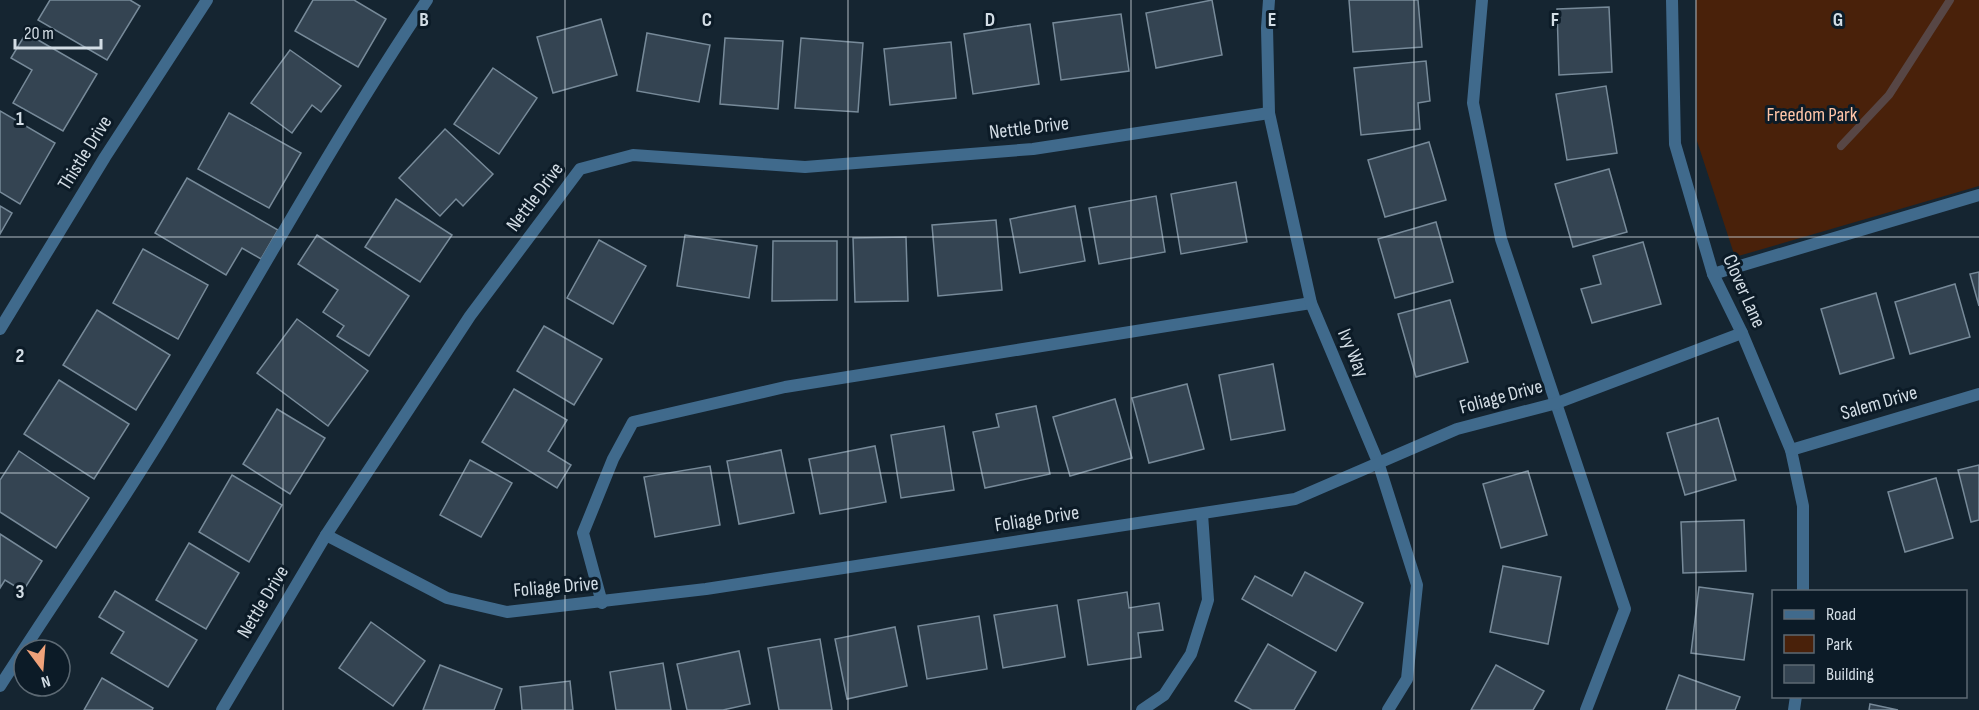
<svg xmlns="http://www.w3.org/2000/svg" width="1979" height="710" font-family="'Sofia Sans Condensed',sans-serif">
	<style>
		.green { fill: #49210a }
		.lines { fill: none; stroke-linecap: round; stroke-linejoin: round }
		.stream { stroke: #574645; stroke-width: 8 }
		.building { fill: #344452; stroke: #778a99; stroke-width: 1.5 }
		.lane { stroke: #406a8c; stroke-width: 12 }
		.street { stroke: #406a8c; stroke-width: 12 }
		.grid { fill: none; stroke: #d3dde5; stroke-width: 1.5; stroke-opacity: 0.55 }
		.labels { text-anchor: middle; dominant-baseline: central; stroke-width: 6; stroke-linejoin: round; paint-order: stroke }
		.park-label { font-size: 20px; fill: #ffc5a8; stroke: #0c1b27 }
		.street-label { font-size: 20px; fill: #d3dde5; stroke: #0c1b27 }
		.grid-label { font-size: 20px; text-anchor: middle; font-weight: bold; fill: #d3dde5; stroke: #0c1b27; stroke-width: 6; stroke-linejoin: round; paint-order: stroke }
	</style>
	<rect width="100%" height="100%" fill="#152531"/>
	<polygon class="green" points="1696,0 1979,0 1979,186 1735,257 1697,141"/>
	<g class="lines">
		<polyline class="stream" points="1841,146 1889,95 1950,0"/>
	</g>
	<g class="building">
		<polygon points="50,0 130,0 140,6 107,60 38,20"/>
		<polygon points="313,0 354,0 386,19 358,67 295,31"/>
		<polygon points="1212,0 1222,55 1156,68 1146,13"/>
		<polygon points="1349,0 1418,0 1422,47 1353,52"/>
		<polygon points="1609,7 1612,72 1559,75 1557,9"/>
		<polygon points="1121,14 1129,71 1061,80 1053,23"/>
		<polygon points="601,19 617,75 553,93 537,37"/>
		<polygon points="1030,24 1039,84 973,94 964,34"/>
		<polygon points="26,33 97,74 63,131 13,103 32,70 11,58"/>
		<polygon points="647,33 710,45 699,102 637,91"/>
		<polygon points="725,38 783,41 778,109 720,104"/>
		<polygon points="801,38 863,43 858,112 795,108"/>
		<polygon points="951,42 956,98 890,105 884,49"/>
		<polygon points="290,50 341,86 321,112 312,105 292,133 251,103"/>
		<polygon points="1426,61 1430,101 1418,103 1420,129 1361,135 1354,68"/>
		<polygon points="493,68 537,98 499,154 454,124"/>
		<polygon points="1606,86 1617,153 1567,160 1556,94"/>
		<polygon points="0,111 55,143 20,204 0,192"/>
		<polygon points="229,113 301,153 269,208 198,169"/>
		<polygon points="445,129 493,174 463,206 456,199 440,216 399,178"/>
		<polygon points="1429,142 1446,200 1385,217 1368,160"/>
		<polygon points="1609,169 1627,232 1573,247 1555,184"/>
		<polygon points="187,178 278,230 261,259 242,248 226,275 155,233"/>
		<polygon points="1236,182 1247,242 1181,254 1171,194"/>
		<polygon points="1156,196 1165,252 1099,264 1089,208"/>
		<polygon points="396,199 452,235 420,282 365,247"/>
		<polygon points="0,206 12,213 0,234"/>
		<polygon points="1075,206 1085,261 1020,273 1010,219"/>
		<polygon points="996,220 1002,290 938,296 932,225"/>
		<polygon points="1436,222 1453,282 1395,298 1378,239"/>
		<polygon points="317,235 409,296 369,356 337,336 344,326 323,312 338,290 298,264"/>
		<polygon points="685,235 757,246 749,298 677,286"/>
		<polygon points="906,237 908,301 855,302 853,238"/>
		<polygon points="599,240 646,266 613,324 567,298"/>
		<polygon points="773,241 837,241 837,300 772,301"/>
		<polygon points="1643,242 1661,304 1592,323 1581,289 1601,284 1593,256"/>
		<polygon points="143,249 208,285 178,339 113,303"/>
		<polygon points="1979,272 1979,306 1970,274"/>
		<polygon points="1955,284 1970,337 1910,354 1895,302"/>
		<polygon points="1876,293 1894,358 1840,374 1821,309"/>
		<polygon points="1450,300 1468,362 1416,377 1398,314"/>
		<polygon points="97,310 170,355 136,410 63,365"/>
		<polygon points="297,319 368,371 328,426 257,373"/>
		<polygon points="544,326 602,359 574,405 517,371"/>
		<polygon points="1273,364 1285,430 1231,440 1219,375"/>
		<polygon points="59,380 129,424 94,479 24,434"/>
		<polygon points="1187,384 1204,449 1149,463 1132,398"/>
		<polygon points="514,389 567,420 548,451 571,465 557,488 482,442"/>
		<polygon points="1115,399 1132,458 1070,476 1053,417"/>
		<polygon points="1036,406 1050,474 985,488 973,432 999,427 996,414"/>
		<polygon points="277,409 325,438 290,494 243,464"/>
		<polygon points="1718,418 1736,480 1685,495 1667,433"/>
		<polygon points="944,426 954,490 901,498 891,435"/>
		<polygon points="875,446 886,502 820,514 809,459"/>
		<polygon points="781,450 794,513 739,524 727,461"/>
		<polygon points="19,451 89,498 56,548 0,512 0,480"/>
		<polygon points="470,460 512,483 481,537 440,515"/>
		<polygon points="1979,465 1979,520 1971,522 1958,470"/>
		<polygon points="710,466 720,525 655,537 644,477"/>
		<polygon points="1528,471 1547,535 1501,548 1483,484"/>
		<polygon points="232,475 282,505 249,562 199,532"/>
		<polygon points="1936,478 1953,538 1905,552 1888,492"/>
		<polygon points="1744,520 1746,571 1683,573 1681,522"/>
		<polygon points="0,534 42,561 23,591 5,580 0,588"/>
		<polygon points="189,543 239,573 206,629 156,600"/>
		<polygon points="1503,566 1561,577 1548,644 1490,632"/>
		<polygon points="1305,572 1363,603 1336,651 1242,599 1255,576 1292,596"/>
		<polygon points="1699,587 1753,594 1744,660 1691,653"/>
		<polygon points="115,591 197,640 168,687 111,653 124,632 99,617"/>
		<polygon points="1127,592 1129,608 1159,603 1163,630 1138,633 1141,657 1088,665 1078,600"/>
		<polygon points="1057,605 1065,657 1003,668 994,615"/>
		<polygon points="979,616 987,669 927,679 918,626"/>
		<polygon points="371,622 425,661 393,706 339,668"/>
		<polygon points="895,627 907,686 847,699 835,639"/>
		<polygon points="820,639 832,710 779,710 768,648"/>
		<polygon points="1268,644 1316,672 1294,710 1252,710 1235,701"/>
		<polygon points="739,651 750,704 723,710 687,710 677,664"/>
		<polygon points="663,663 671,710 616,710 610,672"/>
		<polygon points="440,665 502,689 494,710 423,710"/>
		<polygon points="1496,665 1544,691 1533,710 1471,710"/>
		<polygon points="1679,675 1740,697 1735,710 1666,710"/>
		<polygon points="102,678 153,708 152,710 84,710"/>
		<polygon points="570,681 573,710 522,710 520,687"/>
		<polygon points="1870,704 1898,710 1869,710"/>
	</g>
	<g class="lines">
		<g class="lane">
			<polyline points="1482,0 1473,103 1501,239 1625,609 1586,710"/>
			<polyline points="1713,274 1979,195"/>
			<polyline points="602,603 583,533 613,459 633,422 785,387 1311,303"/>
			<path d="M0,686C54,602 111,520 163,435C252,290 332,141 427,0"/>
			<polyline points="1142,710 1164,695 1191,654 1208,600 1202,514"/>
		</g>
		<g class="street">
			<polyline points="1269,0 1267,28 1269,113 1311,303 1378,462 1417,585 1407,679 1388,710"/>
			<polyline points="1672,0 1675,144 1713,274 1742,333 1791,450 1803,506 1803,592"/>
			<polyline points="0,329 105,157 207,0"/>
			<polyline points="1791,450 1979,394"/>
			<polyline points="326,535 447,598 507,612 706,589 1295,499 1457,429 1557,403 1742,333"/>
			<polyline points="222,710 326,535 470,316 580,169 633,155 805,167 1033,149 1269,113"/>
			<polyline points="1794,710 1796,696"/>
		</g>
	</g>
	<path class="grid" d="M283,0V710M565,0V710M848,0V710M1131,0V710M1414,0V710M1696,0V710M0,237H1979M0,473H1979"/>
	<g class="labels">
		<g class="park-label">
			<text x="1812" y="115">Freedom Park</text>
		</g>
		<g class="street-label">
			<text transform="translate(1029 128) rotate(-7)">Nettle Drive</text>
			<text transform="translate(85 153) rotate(-58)">Thistle Drive</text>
			<text transform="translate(535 197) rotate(-53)">Nettle Drive</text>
			<text transform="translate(1744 291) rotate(66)">Clover Lane</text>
			<text transform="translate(1353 353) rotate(67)">Ivy Way</text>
			<text transform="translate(1501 397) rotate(-15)">Foliage Drive</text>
			<text transform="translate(1879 403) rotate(-16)">Salem Drive</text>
			<text transform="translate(1037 519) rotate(-9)">Foliage Drive</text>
			<text transform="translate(556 587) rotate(-5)">Foliage Drive</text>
			<text transform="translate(263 602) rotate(-59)">Nettle Drive</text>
		</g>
	</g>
	<g class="grid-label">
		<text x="424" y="26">B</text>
		<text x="707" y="26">C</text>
		<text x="990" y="26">D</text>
		<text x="1272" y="26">E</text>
		<text x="1555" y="26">F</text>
		<text x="1838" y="26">G</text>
		<text x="20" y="125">1</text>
		<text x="20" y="362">2</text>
		<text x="20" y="598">3</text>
	</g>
	<rect x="1772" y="590" width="195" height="108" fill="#0c1b27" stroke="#5c6973" stroke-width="1.5"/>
	<rect x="1784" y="610" width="30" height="9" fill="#406a8c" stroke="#5c6973" stroke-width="1.5"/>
	<text x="1826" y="620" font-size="18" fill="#d3dde5">Road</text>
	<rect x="1784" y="635" width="30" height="18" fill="#49210a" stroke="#5c6973" stroke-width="1.5"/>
	<text x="1826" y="650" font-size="18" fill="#d3dde5">Park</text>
	<rect x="1784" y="665" width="30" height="18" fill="#344452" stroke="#5c6973" stroke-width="1.5"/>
	<text x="1826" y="680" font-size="18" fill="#d3dde5">Building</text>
	<g transform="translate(42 668) rotate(164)"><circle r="28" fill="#0c1b27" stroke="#5c6973" stroke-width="1.5"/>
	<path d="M0-4.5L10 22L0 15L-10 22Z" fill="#f0a27a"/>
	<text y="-9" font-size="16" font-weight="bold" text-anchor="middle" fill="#d3dde5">N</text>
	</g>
	<path d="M15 39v9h86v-9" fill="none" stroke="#d3dde5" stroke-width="3"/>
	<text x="24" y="39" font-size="18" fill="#d3dde5" stroke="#0c1b27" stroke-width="4.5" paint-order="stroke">20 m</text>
</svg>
